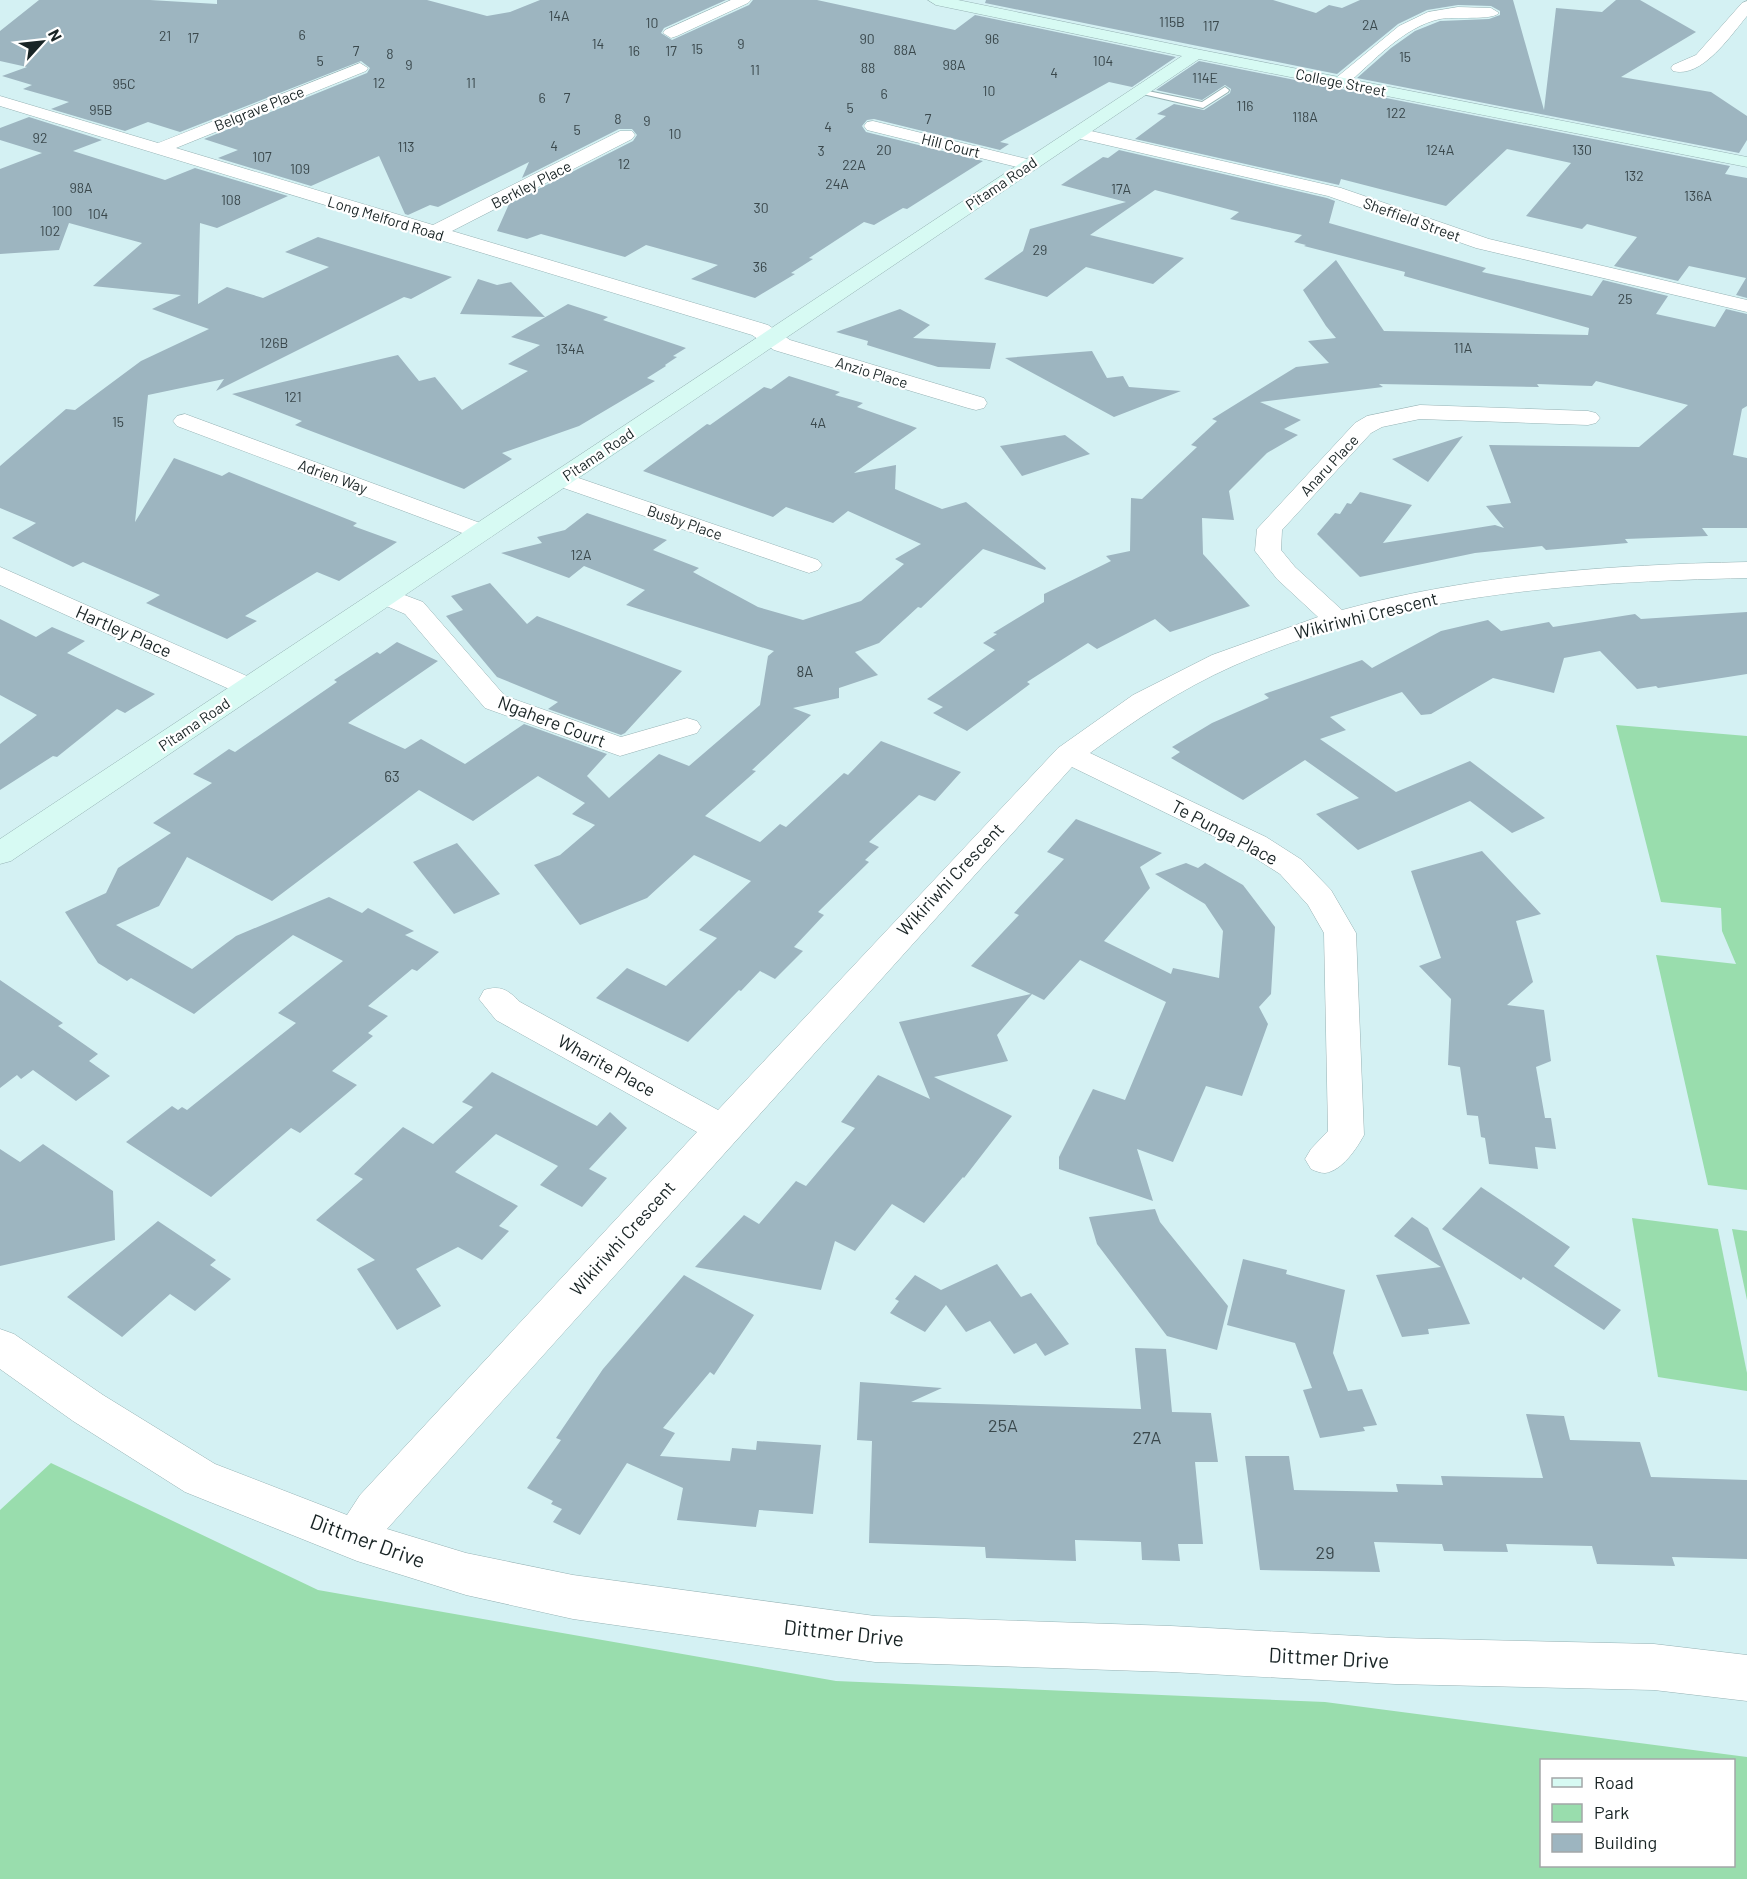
<svg xmlns="http://www.w3.org/2000/svg" width="1747" height="1879" font-family="Barlow,sans-serif">
	<style>
		.green { fill: #99ddad; fill-rule: evenodd }
		.building { fill: #9db5c0 }
		.lines { fill: none; stroke-linecap: round; stroke-linejoin: round }
		.lane-casing { stroke: #96b2b4; stroke-width: 2 }
		.street-casing { stroke: #96b2b4; stroke-width: 1 }
		.secondary-casing { stroke: #96b2b4; stroke-width: 1 }
		.lane { fill: #fff; fill-rule: evenodd }
		.street { fill: #fff; fill-rule: evenodd }
		.secondary { fill: #d7faf3; fill-rule: evenodd }
		.labels { text-anchor: middle; dominant-baseline: central; stroke-width: 4.5; stroke-linejoin: round; paint-order: stroke }
		.far-number-label { font-size: 14px; fill: #3a484c }
		.far-street-label { font-size: 15px; fill: #192425; stroke: #fff }
		.number-label { font-size: 15px; fill: #3a484c }
		.street-label { font-size: 18px; fill: #192425; stroke: #fff }
		.near-number-label { font-size: 18px; fill: #3a484c }
		.near-street-label { font-size: 21px; fill: #192425; stroke: #fff }
	</style>
	<rect width="100%" height="100%" fill="#d4f1f3"/>
	<g class="green">
		<polygon points="1616,725 1747,736 1747,1190 1708,1185 1656,955 1736,964 1722,931 1721,908 1661,902"/>
		<polygon points="1632,1218 1718,1229 1747,1373 1747,1391 1658,1377"/>
		<polygon points="1732,1229 1747,1231 1747,1300"/>
		<path d="M51,1463L318,1590L836,1681L1325,1702L1747,1757V1879H0V1510ZM1542,1760H1734V1866H1542Z"/>
	</g>
	<g class="building">
		<polygon points="39,0 150,0 217,4 217,0 427,0 487,16 510,12 540,0 726,0 664,28 661,33 672,40 749,5 753,0 817,0 955,30 975,15 1176,57 1132,87 1109,82 1000,142 1009,144 1000,150 874,119 867,120 862,126 866,132 983,161 907,209 903,208 874,225 864,222 809,258 813,259 791,273 795,274 755,298 691,279 718,265 646,245 625,257 541,234 527,239 497,231 509,204 633,141 637,135 632,129 619,129 522,178 529,162 438,207 430,205 408,215 405,214 379,156 311,186 218,158 238,150 204,139 367,73 370,68 361,61 180,132 148,122 125,131 51,109 69,102 23,89 32,85 2,76 27,67 0,61 0,31"/>
		<polygon points="986,0 1273,0 1316,13 1329,5 1342,8 1360,0 1513,0 1544,110 1556,8 1602,12 1616,0 1640,0 1696,32 1621,77 1711,92 1747,116 1747,140 1739,153 1357,78 1391,48 1415,31 1440,21 1489,19 1500,15 1500,11 1491,6 1458,5 1427,10 1398,24 1337,74 985,3"/>
		<polygon points="1199,61 1730,166 1725,174 1747,178 1747,298 1736,295 1746,278 1689,266 1678,281 1614,266 1637,237 1587,224 1582,229 1526,216 1571,163 1507,149 1446,206 1341,179 1339,185 1135,139 1166,116 1157,114 1174,104 1204,110 1230,93 1231,89 1225,85 1202,100 1156,90"/>
		<polygon points="29,117 102,140 73,151 165,180 195,168 288,196 217,228 200,223 198,304 227,287 263,298 329,267 285,252 318,237 452,277 411,299 404,297 216,391 224,379 148,395 135,522 174,458 222,476 229,472 357,523 353,526 397,542 339,581 317,572 245,616 257,621 227,639 146,603 160,595 83,562 73,567 12,538 36,523 0,508 0,466 66,409 75,410 141,361 209,329 152,309 181,295 93,286 142,243 69,223 59,250 0,254 0,169 42,153 0,140 0,128"/>
		<polygon points="1119,150 1327,198 1335,201 1329,223 1486,268 1482,272 1592,296 1603,280 1668,296 1656,314 1715,327 1726,309 1747,314 1747,406 1742,409 1733,455 1747,458 1747,528 1702,528 1708,536 1625,539 1628,543 1546,550 1542,546 1475,553 1360,577 1317,534 1335,513 1340,514 1347,503 1351,504 1360,492 1412,505 1383,543 1495,525 1504,528 1486,506 1511,503 1489,445 1639,447 1688,405 1596,381 1592,386 1537,384 1539,387 1379,384 1383,387 1260,402 1301,420 1284,429 1298,435 1267,453 1229,491 1234,520 1202,518 1203,554 1250,606 1170,632 1155,619 1097,649 1088,643 1027,682 1030,684 967,731 933,713 943,707 927,699 995,650 983,643 997,634 993,633 1044,602 1044,594 1111,561 1106,556 1130,551 1131,498 1142,499 1197,447 1191,445 1217,421 1212,419 1296,367 1329,363 1308,341 1336,338 1326,326 1303,290 1336,260 1384,331 1588,335 1589,328 1404,276 1405,272 1304,246 1306,245 1294,242 1302,235 1230,219 1239,212 1155,190 1090,235 1184,258 1153,284 1086,267 1047,297 984,279 1023,251 1030,229 1126,202 1061,185 1103,157 1108,158"/>
		<polygon points="478,279 497,285 511,282 545,317 460,314"/>
		<polygon points="568,304 608,317 603,320 686,348 673,356 677,357 665,365 666,366 647,378 655,381 579,426 502,453 512,459 464,489 295,425 302,421 232,394 398,355 419,381 435,377 462,410 528,371 508,364 540,345 511,337"/>
		<polygon points="900,309 930,325 913,338 996,343 990,369 938,367 867,345 868,341 836,332"/>
		<polygon points="1092,351 1107,378 1123,376 1129,387 1181,391 1114,417 1005,358"/>
		<polygon points="789,376 840,392 835,395 863,403 857,407 917,428 854,473 896,465 895,489 942,509 966,502 1046,568 1045,570 983,549 921,608 918,607 879,643 855,652 878,675 839,688 839,698 793,708 811,715 752,770 756,771 705,816 760,842 780,824 786,827 844,773 848,775 881,741 961,772 935,801 919,795 869,842 879,847 865,860 869,862 818,912 824,915 794,947 803,951 775,979 760,971 741,991 739,990 688,1042 596,998 627,968 666,986 717,938 699,930 751,881 694,855 647,898 580,925 534,865 560,855 595,825 572,814 585,803 538,776 473,821 419,790 272,901 187,857 159,906 116,925 192,969 236,936 329,897 362,913 368,908 414,931 405,935 439,952 417,971 412,969 368,1006 388,1016 368,1033 373,1036 332,1071 357,1085 300,1133 291,1128 211,1197 126,1142 172,1106 178,1110 182,1107 187,1110 296,1023 278,1013 343,961 293,935 194,1014 131,978 127,981 98,963 65,912 106,893 118,868 171,833 153,823 212,783 193,774 229,749 235,752 337,682 334,680 377,652 380,654 397,642 438,661 348,723 405,749 421,739 465,764 524,724 607,754 587,776 609,798 659,754 689,766 760,705 768,656 774,651 626,605 645,590 584,566 569,578 501,553 542,543 537,537 565,530 587,513 667,540 653,550 699,568 693,572 758,607 803,620 861,601 904,564 895,559 921,544 848,511 833,523 786,507 773,517 643,471 707,424 710,425 764,387 771,389"/>
		<polygon points="1065,435 1090,454 1022,476 1000,446"/>
		<polygon points="1463,436 1428,482 1392,459"/>
		<polygon points="490,583 527,624 537,616 682,671 625,733 621,735 548,709 558,702 497,677 446,616 463,610 451,596"/>
		<polygon points="1747,612 1747,674 1658,688 1656,686 1637,689 1600,651 1564,658 1554,693 1493,678 1431,714 1421,715 1402,692 1330,717 1346,730 1320,739 1396,792 1470,761 1545,818 1512,833 1470,801 1358,850 1316,814 1359,798 1305,760 1243,800 1171,758 1180,752 1172,747 1212,723 1269,698 1264,694 1362,660 1372,668 1441,631 1488,620 1501,631 1549,622 1553,627 1635,614 1641,619"/>
		<polygon points="0,619 36,637 52,627 85,641 67,653 155,694 125,713 117,709 57,757 53,756 0,790 0,744 37,715 0,695"/>
		<polygon points="1076,819 1162,853 1140,867 1150,888 1104,941 1171,974 1173,968 1219,978 1223,931 1205,904 1155,874 1186,863 1198,868 1205,863 1243,885 1275,927 1271,994 1259,1007 1268,1024 1242,1096 1206,1086 1173,1162 1137,1149 1153,1201 1059,1169 1059,1157 1093,1089 1125,1100 1166,1002 1080,960 1044,1000 1032,994 997,1035 1008,1061 934,1077 1012,1116 964,1178 963,1177 924,1223 892,1204 855,1251 835,1241 821,1290 695,1267 744,1215 759,1224 796,1181 806,1186 855,1128 841,1122 878,1075 930,1099 899,1022 1031,994 971,966 1019,915 1014,913 1064,859 1047,852"/>
		<polygon points="457,843 500,894 454,914 413,862"/>
		<polygon points="1482,851 1541,914 1516,921 1533,982 1507,1005 1544,1010 1551,1061 1536,1067 1545,1118 1551,1118 1556,1149 1535,1147 1538,1169 1489,1164 1485,1138 1481,1137 1478,1116 1467,1115 1460,1067 1448,1065 1451,999 1419,966 1441,958 1411,871"/>
		<polygon points="0,980 63,1023 58,1026 98,1054 89,1061 110,1076 76,1101 33,1070 21,1079 17,1075 0,1088"/>
		<polygon points="492,1072 597,1126 610,1112 627,1128 589,1169 607,1178 582,1207 540,1185 558,1166 496,1134 455,1172 518,1206 499,1226 509,1231 482,1260 458,1247 416,1269 441,1306 397,1330 357,1269 375,1260 316,1220 363,1179 354,1174 403,1127 433,1144 473,1107 462,1102"/>
		<polygon points="43,1144 113,1191 115,1240 0,1266 0,1149 20,1162"/>
		<polygon points="1481,1187 1570,1247 1554,1266 1621,1310 1604,1330 1523,1277 1521,1280 1442,1229"/>
		<polygon points="1155,1209 1160,1222 1228,1306 1217,1350 1167,1336 1097,1244 1089,1217"/>
		<polygon points="1412,1217 1428,1228 1470,1324 1428,1329 1429,1334 1402,1337 1376,1275 1441,1267 1394,1236"/>
		<polygon points="158,1221 216,1260 210,1265 231,1279 195,1311 170,1294 122,1337 67,1297"/>
		<polygon points="1243,1259 1287,1270 1286,1274 1345,1290 1333,1353 1348,1391 1362,1389 1377,1425 1363,1427 1365,1431 1320,1438 1303,1390 1312,1388 1295,1343 1227,1325"/>
		<polygon points="997,1264 1021,1297 1031,1293 1069,1344 1045,1356 1036,1343 1014,1354 990,1321 966,1332 946,1305 925,1332 890,1313 899,1301 895,1299 915,1275 941,1290"/>
		<polygon points="684,1275 754,1315 714,1375 710,1372 663,1428 675,1433 660,1456 730,1461 732,1448 756,1450 757,1441 821,1445 813,1514 759,1510 756,1527 677,1520 683,1488 627,1463 580,1535 553,1522 562,1509 551,1504 553,1501 527,1488 561,1440 556,1438 603,1369"/>
		<polygon points="1135,1348 1166,1349 1172,1412 1211,1413 1218,1462 1195,1462 1203,1544 1178,1544 1180,1561 1142,1560 1141,1542 1075,1540 1076,1561 986,1558 985,1547 869,1543 872,1441 857,1440 860,1382 942,1388 911,1402 1141,1409"/>
		<polygon points="1526,1414 1564,1416 1570,1440 1640,1442 1651,1477 1747,1480 1747,1559 1672,1557 1675,1566 1597,1564 1592,1546 1506,1544 1508,1552 1444,1551 1442,1544 1374,1542 1380,1572 1260,1570 1245,1456 1289,1456 1294,1490 1398,1492 1396,1484 1443,1485 1441,1476 1543,1478"/>
	</g>
	<g class="lines">
		<g class="lane-casing">
			<polygon id="lane" points="1225,87 1229,90 1228,92 1203,108 1134,92 1138,89 1202,102"/>
		</g>
		<g class="street-casing">
			<g id="street">
				<polygon points="731,0 751,0 748,3 677,36 671,38 663,33 665,30"/>
				<path d="M1747,1V16C1731,35 1702,79 1673,71L1671,68L1673,65L1696,55L1742,3Z"/>
				<path d="M1458,7L1491,8L1499,13C1492,21 1454,16 1440,19C1403,27 1373,62 1345,86L1339,87L1331,82L1399,26L1428,12Z"/>
				<polygon points="360,63 368,68 366,71 176,148 433,225 620,131 632,131 635,135 632,139 452,231 768,325 790,340 984,398 987,403 984,408 976,410 968,408 774,350 752,335 0,106 0,96 158,143"/>
				<polygon points="873,121 1035,161 1038,165 1035,169 1029,170 867,130 864,126 867,122"/>
				<polygon points="1078,128 1341,188 1489,239 1747,300 1747,312 1476,248 1328,196 1072,137 1069,133 1072,129"/>
				<path d="M1420,405L1588,411L1596,413L1600,418L1596,423L1588,425L1420,419L1382,427L1371,433L1282,530L1281,550L1295,567L1342,610C1475,574 1610,565 1747,562V578C1572,582 1395,594 1233,666C1181,689 1135,720 1090,753L1266,837L1302,860L1331,890L1356,933L1364,1135C1357,1148 1342,1171 1325,1173C1321,1173 1315,1171 1311,1169L1305,1159L1311,1149L1328,1131L1324,933L1308,905L1280,874L1244,851L1072,767L387,1529L466,1553L573,1575L875,1616L1171,1626L1395,1638L1654,1644L1747,1655V1701L1654,1690L1395,1684L1171,1672L875,1662L573,1619L466,1595L357,1561L185,1492L73,1421L0,1369V1329L14,1334L103,1395L215,1464L347,1515L360,1495L697,1132L496,1020L479,999L484,990C501,985 508,990 520,1002L718,1110L1058,748L1133,695L1212,655L1318,617L1277,579L1255,551L1257,529L1355,423L1367,416Z"/>
				<polygon points="185,414 491,527 495,532 491,537 482,540 473,537 177,426 173,421 177,416"/>
				<polygon points="561,472 818,560 822,565 818,570 809,573 800,570 552,484 549,479 552,474"/>
				<polygon points="0,567 258,681 262,687 258,693 248,695 238,693 0,585"/>
				<polygon points="386,588 423,602 505,696 621,737 687,718 697,721 701,727 697,733 620,756 485,708 405,614 377,602 373,596 377,590"/>
			</g>
		</g>
		<g class="secondary-casing">
			<polygon id="secondary" points="928,0 958,0 1196,49 1747,157 1747,167 1199,59 11,861 0,864 0,839 1182,56 936,5"/>
		</g>
		<use href="#lane" class="lane"/>
		<use href="#street" class="street"/>
		<use href="#secondary" class="secondary"/>
	</g>
	<g class="labels">
		<g class="far-number-label">
			<text x="559" y="15">14A</text>
			<text x="1172" y="21">115B</text>
			<text x="652" y="22">10</text>
			<text x="1370" y="24">2A</text>
			<text x="1211" y="25">117</text>
			<text x="302" y="34">6</text>
			<text x="165" y="35">21</text>
			<text x="193" y="37">17</text>
			<text x="867" y="38">90</text>
			<text x="992" y="38">96</text>
			<text x="598" y="43">14</text>
			<text x="741" y="43">9</text>
			<text x="697" y="48">15</text>
			<text x="905" y="49">88A</text>
			<text x="356" y="50">7</text>
			<text x="634" y="50">16</text>
			<text x="671" y="50">17</text>
			<text x="390" y="53">8</text>
			<text x="1405" y="56">15</text>
			<text x="320" y="60">5</text>
			<text x="1103" y="60">104</text>
			<text x="409" y="64">9</text>
			<text x="954" y="64">98A</text>
			<text x="868" y="67">88</text>
			<text x="755" y="69">11</text>
			<text x="1054" y="72">4</text>
			<text x="1205" y="77">114E</text>
			<text x="379" y="82">12</text>
			<text x="471" y="82">11</text>
			<text x="124" y="83">95C</text>
			<text x="989" y="90">10</text>
			<text x="884" y="93">6</text>
			<text x="542" y="97">6</text>
			<text x="567" y="97">7</text>
			<text x="1245" y="105">116</text>
			<text x="850" y="107">5</text>
			<text x="101" y="109">95B</text>
			<text x="1396" y="112">122</text>
			<text x="1305" y="116">118A</text>
			<text x="618" y="118">8</text>
			<text x="928" y="118">7</text>
			<text x="647" y="120">9</text>
			<text x="828" y="126">4</text>
			<text x="577" y="129">5</text>
			<text x="675" y="133">10</text>
			<text x="40" y="137">92</text>
			<text x="554" y="145">4</text>
			<text x="406" y="146">113</text>
			<text x="884" y="149">20</text>
			<text x="1440" y="149">124A</text>
			<text x="1582" y="149">130</text>
			<text x="821" y="150">3</text>
			<text x="262" y="156">107</text>
			<text x="624" y="163">12</text>
			<text x="854" y="164">22A</text>
			<text x="300" y="168">109</text>
			<text x="1634" y="175">132</text>
			<text x="837" y="183">24A</text>
			<text x="81" y="187">98A</text>
			<text x="1121" y="188">17A</text>
			<text x="1698" y="195">136A</text>
			<text x="231" y="199">108</text>
			<text x="761" y="207">30</text>
			<text x="62" y="210">100</text>
			<text x="98" y="213">104</text>
			<text x="50" y="230">102</text>
			<text x="1040" y="249">29</text>
			<text x="760" y="266">36</text>
			<text x="1625" y="298">25</text>
			<text x="274" y="342">126B</text>
			<text x="1463" y="347">11A</text>
			<text x="570" y="348">134A</text>
			<text x="293" y="396">121</text>
			<text x="118" y="421">15</text>
			<text x="818" y="422">4A</text>
			<text x="581" y="554">12A</text>
		</g>
		<g class="far-street-label">
			<text transform="translate(1341 82) rotate(11)">College Street</text>
			<text transform="translate(259 108) rotate(-22)">Belgrave Place</text>
			<text transform="translate(951 145) rotate(14)">Hill Court</text>
			<text transform="translate(1001 183) rotate(-34)">Pitama Road</text>
			<text transform="translate(531 184) rotate(-27)">Berkley Place</text>
			<text transform="translate(386 218) rotate(17)">Long Melford Road</text>
			<text transform="translate(1412 219) rotate(20)">Sheffield Street</text>
			<text transform="translate(872 372) rotate(17)">Anzio Place</text>
			<text transform="translate(598 454) rotate(-34)">Pitama Road</text>
			<text transform="translate(1329 465) rotate(-47)">Anaru Place</text>
			<text transform="translate(333 476) rotate(20)">Adrien Way</text>
			<text transform="translate(685 522) rotate(19)">Busby Place</text>
			<text transform="translate(194 724) rotate(-34)">Pitama Road</text>
		</g>
		<g class="number-label">
			<text x="805" y="671">8A</text>
			<text x="392" y="776">63</text>
		</g>
		<g class="street-label">
			<text transform="translate(1366 615) rotate(-14)">Wikiriwhi Crescent</text>
			<text transform="translate(124 631) rotate(24)">Hartley Place</text>
			<text transform="translate(552 721) rotate(21)">Ngahere Court</text>
			<text transform="translate(1225 832) rotate(28)">Te Punga Place</text>
			<text transform="translate(950 879) rotate(-47)">Wikiriwhi Crescent</text>
			<text transform="translate(607 1065) rotate(29)">Wharite Place</text>
			<text transform="translate(622 1238) rotate(-48)">Wikiriwhi Crescent</text>
		</g>
		<g class="near-number-label">
			<text x="1003" y="1425">25A</text>
			<text x="1147" y="1437">27A</text>
			<text x="1325" y="1552">29</text>
		</g>
		<g class="near-street-label">
			<text transform="translate(368 1540) rotate(20)">Dittmer Drive</text>
			<text transform="translate(844 1632) rotate(6)">Dittmer Drive</text>
			<text transform="translate(1329 1657) rotate(3)">Dittmer Drive</text>
		</g>
	</g>
	<rect x="1540" y="1759" width="195" height="108" fill="#ffffff" stroke="#a3a7a8" stroke-width="1.5"/>
	<rect x="1552" y="1778" width="30" height="9" fill="#d7faf3" stroke="#a3a7a8" stroke-width="1.5"/>
	<text x="1594" y="1789" font-size="18" fill="#192425">Road</text>
	<rect x="1552" y="1804" width="30" height="18" fill="#99ddad" stroke="#a3a7a8" stroke-width="1.5"/>
	<text x="1594" y="1819" font-size="18" fill="#192425">Park</text>
	<rect x="1552" y="1834" width="30" height="18" fill="#9db5c0" stroke="#a3a7a8" stroke-width="1.5"/>
	<text x="1594" y="1849" font-size="18" fill="#192425">Building</text>
	<g transform="translate(42 42) rotate(63)" stroke="#ffffff" stroke-width="4.5" paint-order="stroke">
	<path d="M0-4.5L10 22L0 15L-10 22Z" fill="#192425"/>
	<text y="-9" font-size="16" font-weight="bold" text-anchor="middle" fill="#192425">N</text>
	</g>
</svg>
